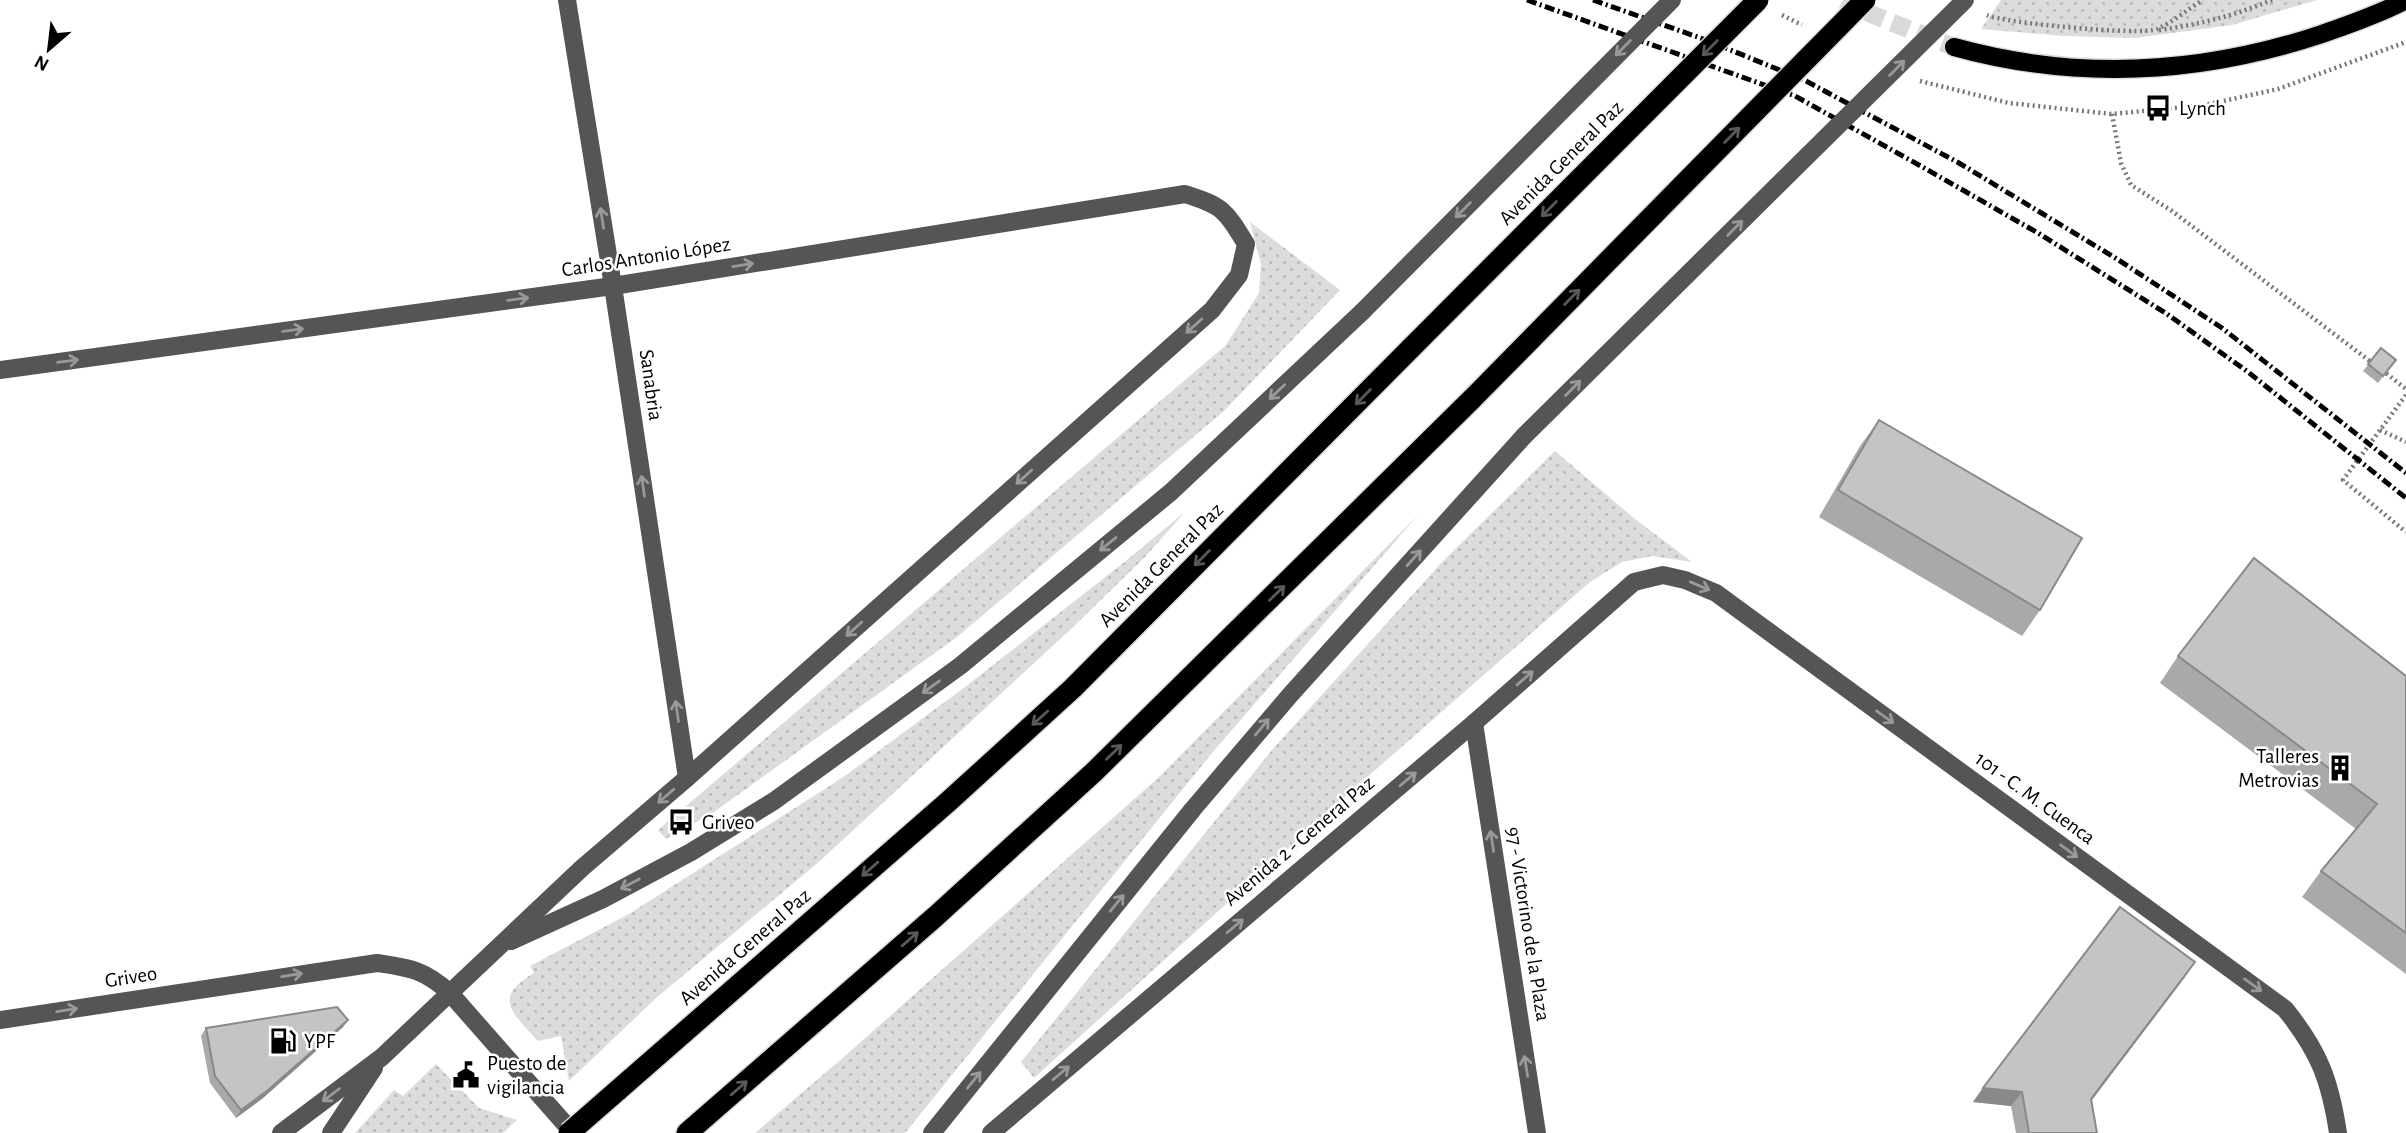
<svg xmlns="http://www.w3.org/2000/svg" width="2406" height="1133" font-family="'Alegreya Sans',sans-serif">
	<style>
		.grass { fill: url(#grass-dots) }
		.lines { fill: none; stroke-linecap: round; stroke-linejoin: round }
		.major-tunnel { stroke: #d9d9d9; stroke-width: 18; stroke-dasharray: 18 9; stroke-linecap: butt }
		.major-casing { stroke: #dbdbdb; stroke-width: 21 }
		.highway-casing { stroke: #dbdbdb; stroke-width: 24 }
		.path { stroke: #777; stroke-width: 4.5; stroke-dasharray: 2 3.5; stroke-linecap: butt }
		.minor { stroke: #555; stroke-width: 18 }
		.major { stroke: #000; stroke-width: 18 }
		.highway { stroke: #000; stroke-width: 21 }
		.rail { stroke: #000; stroke-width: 5; stroke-dasharray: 10 3.5 2 3.5; stroke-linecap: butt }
		.highway-bridge-casing { stroke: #dbdbdb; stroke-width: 24; stroke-linecap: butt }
		.minor-bridge { stroke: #555; stroke-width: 18 }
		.highway-bridge { stroke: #000; stroke-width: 21 }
		.wall { fill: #a9a9a9 }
		.shaded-wall { fill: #898989 }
		.building { fill: #c4c4c4; stroke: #898989; stroke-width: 2 }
		.oneway { stroke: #999 }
		.oneway2 { stroke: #595959 }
		.labels { text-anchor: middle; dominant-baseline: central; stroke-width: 5; stroke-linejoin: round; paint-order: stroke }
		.poi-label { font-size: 21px; fill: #000; stroke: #fff; text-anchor: start }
		.street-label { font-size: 21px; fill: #000; stroke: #fff }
	</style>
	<defs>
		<pattern id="grass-dots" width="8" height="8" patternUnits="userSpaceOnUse" patternTransform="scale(1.75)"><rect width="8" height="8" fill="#dcdcdc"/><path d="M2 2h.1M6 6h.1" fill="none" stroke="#bbb" stroke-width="1.8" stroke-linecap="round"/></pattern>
	</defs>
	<rect width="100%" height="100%" fill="#fff"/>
	<g class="grass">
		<polygon points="2001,0 2317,0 2232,25 2135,38 2063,36 1981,29"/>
		<polygon points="1250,222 1340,290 1224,411 957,637 714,812 666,839 658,830 1226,345 1259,293 1261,264"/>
		<polygon points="1555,451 1635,519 1692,562 1652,556 1622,562 1590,582 1341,800 1034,1078 1021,1062 1272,750 1443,561"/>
		<path d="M1185,512L1146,556L1072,628L821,860L655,999L569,1081L561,1036L538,1041C513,1013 491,998 534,973L530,966L629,914L842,778L965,687L1127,560Z"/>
		<polygon points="1418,515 1212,753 905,1133 755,1133 845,1056 1158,778"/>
		<polygon points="436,1064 479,1108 517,1120 503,1133 355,1133 394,1090 403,1096"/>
	</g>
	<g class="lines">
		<polyline class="major-tunnel" points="1843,0 1873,15 1954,47"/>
		<g class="major-casing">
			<path id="major" d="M1954,47C2077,81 2202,74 2322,34C2350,24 2380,14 2406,0"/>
		</g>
		<g class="highway-casing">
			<g id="highway">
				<polyline points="617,1091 949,801 1073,688 1411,348"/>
				<polyline points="687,1133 936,916 1094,772 1473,398"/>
			</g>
		</g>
		<g class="path">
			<polyline points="1782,15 1802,25"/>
			<path d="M1987,15C2003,23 2142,36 2157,29C2173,22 2188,9 2203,0"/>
			<path d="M2159,30C2198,25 2236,15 2272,0"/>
			<polyline points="1920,81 2009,103 2112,114 2205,105 2278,89 2406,42"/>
			<polyline points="2112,114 2121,163 2131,185 2172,211 2375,365"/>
			<polyline points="2382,370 2406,389"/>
			<polyline points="2406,395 2343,480 2406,532"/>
			<polyline points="2380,430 2406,442"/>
		</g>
		<g class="minor">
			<polyline points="567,0 613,286 687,778"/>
			<path d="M0,370L613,286L1185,194C1223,206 1225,210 1246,244L1239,275L1212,310L687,778L582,868L382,1057L281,1133"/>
			<polyline points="1474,723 1537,1133"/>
			<polyline points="511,941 603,899 691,852 774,801 960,666 1171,492 1362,312"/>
			<path d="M0,1020L377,963C410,968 423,969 449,992L573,1133"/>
			<polyline points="331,1133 374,1068"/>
			<polyline points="932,1133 1193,809 1291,694 1524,436"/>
			<path d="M991,1133L1474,723L1634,582L1663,575L1685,580L1716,593L2285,1009C2319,1051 2330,1080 2338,1133"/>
		</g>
		<use href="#major" class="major"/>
		<use href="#highway" class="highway"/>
		<g class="rail">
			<polyline points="1527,0 1795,96 1919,165 2038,233 2167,314 2248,372 2406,498"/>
			<polyline points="1593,0 1706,40 1804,80 1959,163 2117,259 2222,328 2406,473"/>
		</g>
		<g class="highway-bridge-casing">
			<g id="highway-bridge">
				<polyline points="1411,348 1758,0"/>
				<polyline points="1473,398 1865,0"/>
				<polyline points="569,1133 617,1091"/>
			</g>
		</g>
		<g class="minor-bridge">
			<polyline points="1362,312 1672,0"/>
			<polyline points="1524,436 1965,0"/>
		</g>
		<use href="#highway-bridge" class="highway-bridge"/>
	</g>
	<g class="wall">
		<polygon points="2381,348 2396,360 2378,383 2363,371"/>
		<polygon points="1879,420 2040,610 2022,636 1819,517 1860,446"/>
		<polygon points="2178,656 2406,676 2406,974 2302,897 2321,871 2356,829 2160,683"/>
		<polygon points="2185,977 2092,1100 2097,1133 2016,1133 2011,1106 1973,1102 1983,1088"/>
		<polygon points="348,1020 343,1027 263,1098 236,1118 210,1083 201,1036 206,1028"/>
	</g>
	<g class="shaded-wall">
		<polygon points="2195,962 2185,977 2081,1114 2091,1099"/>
		<polygon points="348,1020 343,1027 263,1098 236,1118 241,1110"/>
		<polygon points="1983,1088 2022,1092 2011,1106 1973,1102"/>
	</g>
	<g class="building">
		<polygon points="2381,348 2396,360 2383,376 2368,364"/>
		<polygon points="1879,420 2082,538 2040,610 1838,490"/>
		<polygon points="2254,558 2406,676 2406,933 2321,871 2377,804 2178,656"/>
		<polygon points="2120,907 2195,962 2091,1099 2097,1133 2029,1133 2022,1092 1983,1088"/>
		<polygon points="337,1007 348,1020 268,1090 241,1110 215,1076 206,1028"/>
	</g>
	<defs><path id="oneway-shaft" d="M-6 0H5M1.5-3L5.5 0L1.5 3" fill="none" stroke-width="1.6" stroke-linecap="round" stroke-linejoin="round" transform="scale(1.75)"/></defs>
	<g class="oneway">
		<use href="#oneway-shaft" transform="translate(1623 48) rotate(135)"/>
		<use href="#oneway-shaft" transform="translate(1897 68) rotate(-45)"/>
		<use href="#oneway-shaft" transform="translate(1463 210) rotate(135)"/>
		<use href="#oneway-shaft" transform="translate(602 218) rotate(-99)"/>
		<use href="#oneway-shaft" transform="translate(1735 228) rotate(-45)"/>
		<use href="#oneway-shaft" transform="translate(743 265) rotate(-9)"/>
		<use href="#oneway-shaft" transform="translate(518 299) rotate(-8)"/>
		<use href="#oneway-shaft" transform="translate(1194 326) rotate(138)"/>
		<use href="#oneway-shaft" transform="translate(293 330) rotate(-8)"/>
		<use href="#oneway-shaft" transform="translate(68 361) rotate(-8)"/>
		<use href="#oneway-shaft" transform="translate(1573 388) rotate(-45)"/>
		<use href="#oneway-shaft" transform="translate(1277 392) rotate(137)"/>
		<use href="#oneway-shaft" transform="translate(1024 477) rotate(138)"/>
		<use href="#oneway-shaft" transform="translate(643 486) rotate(-98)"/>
		<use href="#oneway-shaft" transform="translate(1108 544) rotate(141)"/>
		<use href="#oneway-shaft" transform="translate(1414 558) rotate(-48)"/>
		<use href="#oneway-shaft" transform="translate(1700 586) rotate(23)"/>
		<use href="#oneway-shaft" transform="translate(854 629) rotate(138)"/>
		<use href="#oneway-shaft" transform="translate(1525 678) rotate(-41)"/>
		<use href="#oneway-shaft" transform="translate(931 687) rotate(144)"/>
		<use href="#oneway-shaft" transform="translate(677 711) rotate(-98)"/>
		<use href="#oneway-shaft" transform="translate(1885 717) rotate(36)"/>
		<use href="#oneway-shaft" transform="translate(1262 727) rotate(-50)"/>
		<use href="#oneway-shaft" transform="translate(1408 779) rotate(-40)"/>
		<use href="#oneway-shaft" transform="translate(666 796) rotate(139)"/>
		<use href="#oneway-shaft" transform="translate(1492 841) rotate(-99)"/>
		<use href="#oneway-shaft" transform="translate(2069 851) rotate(36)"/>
		<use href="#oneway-shaft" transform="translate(630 884) rotate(152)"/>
		<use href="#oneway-shaft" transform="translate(1117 903) rotate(-51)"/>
		<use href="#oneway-shaft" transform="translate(1235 926) rotate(-40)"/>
		<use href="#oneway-shaft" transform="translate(292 975) rotate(-9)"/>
		<use href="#oneway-shaft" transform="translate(2253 985) rotate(36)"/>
		<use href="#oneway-shaft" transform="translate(67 1010) rotate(-9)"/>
		<use href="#oneway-shaft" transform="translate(1526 1066) rotate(-99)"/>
		<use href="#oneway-shaft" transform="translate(1061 1073) rotate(-40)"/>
		<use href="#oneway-shaft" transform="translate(974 1080) rotate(-51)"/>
		<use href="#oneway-shaft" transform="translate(331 1095) rotate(143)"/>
	</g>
	<g class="oneway2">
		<use href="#oneway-shaft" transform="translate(1710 48) rotate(135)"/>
		<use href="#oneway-shaft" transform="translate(1732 135) rotate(-45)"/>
		<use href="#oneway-shaft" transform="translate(1549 209) rotate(135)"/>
		<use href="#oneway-shaft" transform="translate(1572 297) rotate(-45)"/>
		<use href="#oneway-shaft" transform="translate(1363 397) rotate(135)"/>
		<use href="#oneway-shaft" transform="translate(1202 558) rotate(135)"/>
		<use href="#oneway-shaft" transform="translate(1277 593) rotate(-44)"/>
		<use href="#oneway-shaft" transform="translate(1040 718) rotate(138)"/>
		<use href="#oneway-shaft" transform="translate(1114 752) rotate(-44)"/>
		<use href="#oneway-shaft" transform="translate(870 869) rotate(139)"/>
		<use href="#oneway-shaft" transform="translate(910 939) rotate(-41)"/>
		<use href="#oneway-shaft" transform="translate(739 1088) rotate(-41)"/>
	</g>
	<defs>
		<g id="bus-bare" transform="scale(2.1)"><path d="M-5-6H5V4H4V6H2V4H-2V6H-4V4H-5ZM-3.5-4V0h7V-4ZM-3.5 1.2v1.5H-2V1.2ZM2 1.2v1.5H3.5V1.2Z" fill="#000" stroke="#fff" stroke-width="2.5" paint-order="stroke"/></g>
		<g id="building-bare" transform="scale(2.1)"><path d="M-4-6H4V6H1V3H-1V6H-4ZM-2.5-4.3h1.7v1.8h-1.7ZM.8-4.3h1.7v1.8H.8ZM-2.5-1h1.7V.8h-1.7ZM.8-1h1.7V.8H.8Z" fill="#000" stroke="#fff" stroke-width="2.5" paint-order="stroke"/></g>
		<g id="fuel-bare" transform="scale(2.1)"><path d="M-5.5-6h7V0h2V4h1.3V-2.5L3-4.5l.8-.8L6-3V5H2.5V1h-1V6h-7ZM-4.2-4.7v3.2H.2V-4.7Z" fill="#000" stroke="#fff" stroke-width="2.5" paint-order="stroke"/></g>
		<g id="civic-bare" transform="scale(2.1)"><path d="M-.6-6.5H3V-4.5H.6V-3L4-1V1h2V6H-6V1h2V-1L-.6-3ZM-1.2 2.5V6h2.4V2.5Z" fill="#000" stroke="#fff" stroke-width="2.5" paint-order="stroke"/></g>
	</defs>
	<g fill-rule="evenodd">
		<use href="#bus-bare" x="2158" y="108"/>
		<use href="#building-bare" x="2340" y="768"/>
		<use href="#bus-bare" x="681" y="822"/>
		<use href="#fuel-bare" x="283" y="1041"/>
		<use href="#civic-bare" x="466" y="1075"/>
	</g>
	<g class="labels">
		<g class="poi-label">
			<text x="2179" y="108">Lynch</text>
			<text x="2319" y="756" text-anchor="end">Talleres<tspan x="2319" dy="24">Metrovias</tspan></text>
			<text x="702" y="822">Griveo</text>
			<text x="304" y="1041">YPF</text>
			<text x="487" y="1063">Puesto de<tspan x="487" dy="24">vigilancia</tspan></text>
		</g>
		<g class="street-label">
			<text transform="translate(1561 163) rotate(-45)">Avenida General Paz</text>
			<text transform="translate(646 257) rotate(-9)">Carlos Antonio López</text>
			<text transform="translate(651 385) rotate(82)">Sanabria</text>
			<text transform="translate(1161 565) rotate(-45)">Avenida General Paz</text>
			<text transform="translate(2035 798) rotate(36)">101 - C. M. Cuenca</text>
			<text transform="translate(1299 841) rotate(-40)">Avenida 2 - General Paz</text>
			<text transform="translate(1528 924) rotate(81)">97 - Victorino de la Plaza</text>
			<text transform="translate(745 947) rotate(-41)">Avenida General Paz</text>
			<text transform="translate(131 977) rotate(-9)">Griveo</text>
		</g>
	</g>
	<g transform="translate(49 49) rotate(208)" stroke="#ffffff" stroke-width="5" paint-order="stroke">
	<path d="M0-5L12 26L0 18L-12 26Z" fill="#000000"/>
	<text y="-10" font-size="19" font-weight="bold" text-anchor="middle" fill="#000000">N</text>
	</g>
</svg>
